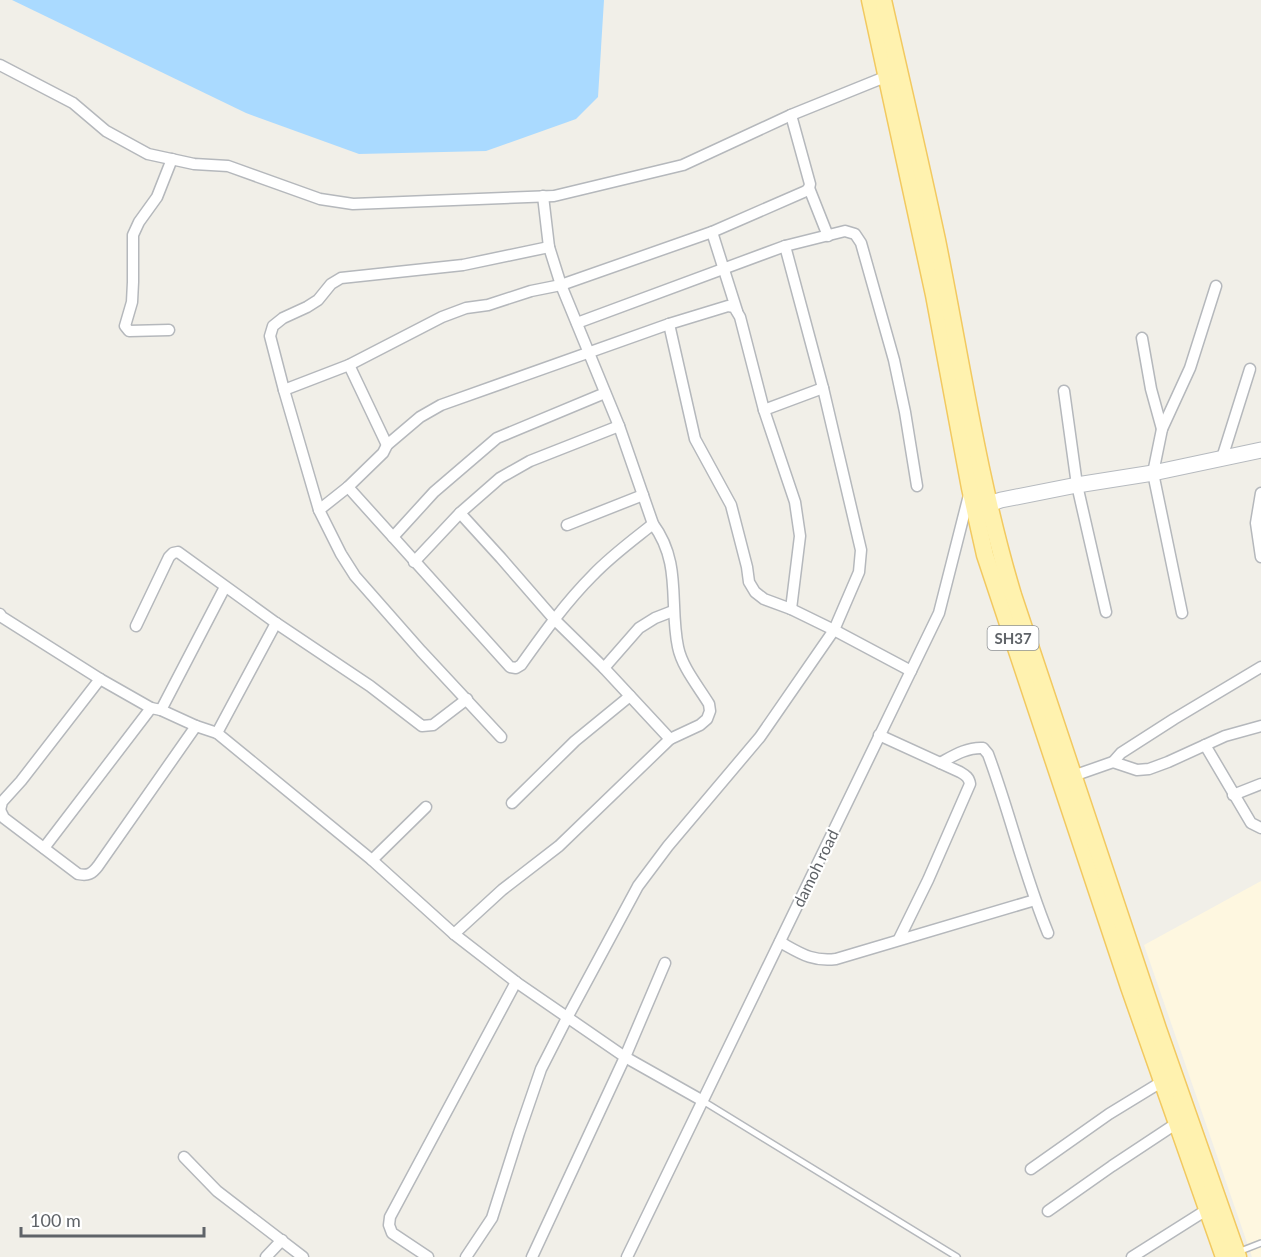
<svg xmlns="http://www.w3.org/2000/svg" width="1261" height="1257" font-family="Lato,sans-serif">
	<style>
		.commercial { fill: #fef7e0 }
		.water { fill: #aadaff }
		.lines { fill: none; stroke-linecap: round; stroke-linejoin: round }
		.lane-casing { stroke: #b5b8bc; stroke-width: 8 }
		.street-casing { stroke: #b5b8bc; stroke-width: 13 }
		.secondary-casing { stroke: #b6babf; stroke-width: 17 }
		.primary-casing { stroke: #f2c960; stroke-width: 19 }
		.lane { stroke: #fff; stroke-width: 5 }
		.street { stroke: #fff; stroke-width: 10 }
		.secondary { stroke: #fff; stroke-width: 15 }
		.primary { stroke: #fff2af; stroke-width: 16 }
		.labels { text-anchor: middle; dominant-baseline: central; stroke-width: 4.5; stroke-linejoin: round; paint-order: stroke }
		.shield { fill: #fff; stroke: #8f9295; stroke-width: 1.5 }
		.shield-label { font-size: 15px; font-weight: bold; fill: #5f6368 }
		.street-label { font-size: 16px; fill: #5f6368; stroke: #fff }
	</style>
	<rect width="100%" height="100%" fill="#f1efe8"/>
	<polygon class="commercial" points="1261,881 1261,1257 1252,1257 1144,945"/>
	<polygon class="water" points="12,0 604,0 598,97 576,119 486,151 359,154 246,113"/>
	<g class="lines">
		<g class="lane-casing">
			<g id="lane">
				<polyline points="703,1101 957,1257"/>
				<polyline points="1238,1252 1261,1243"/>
			</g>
		</g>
		<g class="street-casing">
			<g id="street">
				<polyline points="0,65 73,103 106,131 148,154 194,164 228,166 320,199 353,204 554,196 683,165 791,115 890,75"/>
				<polyline points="809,188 828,236"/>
				<polyline points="712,232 737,311"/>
				<polyline points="577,323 785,246 845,231 855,234 861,243 894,360 905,412 917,486"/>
				<polyline points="669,324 695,439 731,505 747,567 749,582 755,592 764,599 791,609 834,630 911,671"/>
				<polyline points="169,330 129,331 125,326 132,302 133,282 133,235 139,222 157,197 172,159"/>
				<polyline points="1142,338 1151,389 1162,429"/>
				<polyline points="349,365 387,445"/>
				<polyline points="284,390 349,365 442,317 466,308 488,305 531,291 561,285 712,232 806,191 809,188 810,184 791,115"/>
				<polyline points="1064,391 1077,485 1106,612"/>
				<polyline points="764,410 823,388"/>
				<polyline points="1222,458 1250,369"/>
				<path d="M348,487L510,667L516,668L521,665C543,634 566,602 593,575C611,556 633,540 653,524"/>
				<polyline points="1261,493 1256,523 1261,557"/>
				<polyline points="319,510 348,487 383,453 387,445 420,417 441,405 669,324 728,306 734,307 740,317 764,410 795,502 800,536 791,609"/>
				<polyline points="460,513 501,558 554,619 604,668 670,739"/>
				<polyline points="567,525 643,495"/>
				<polyline points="393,537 434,492 497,438 605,393"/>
				<polyline points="414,562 460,513 500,478 530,461 619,426"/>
				<polyline points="1182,613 1153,473 1162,429 1190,368 1216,286"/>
				<polyline points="0,614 2,617 100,679 151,708 161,710 196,726 217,733 372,860 454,934 516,982 625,1057 703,1101"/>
				<polyline points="136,626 169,557 173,553 178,552 276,623 370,686 422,726 433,725 467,699"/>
				<polyline points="604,668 639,628 655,618 673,611"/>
				<polyline points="161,710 225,587"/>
				<polyline points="217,733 276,623"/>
				<path d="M879,735L960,772C965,775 969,777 970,784L928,880L899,939"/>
				<polyline points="501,737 421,651 355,576 341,554 319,510 284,390 270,336 273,326 283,318 307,307 318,300 331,284 341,278 463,265 549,247"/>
				<polyline points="1205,745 1251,823 1261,828"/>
				<polyline points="1113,762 1137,770 1149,769 1168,762 1225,736 1261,726"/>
				<path d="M940,763C953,756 967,747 983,748L988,754C1010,813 1024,875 1048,933"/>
				<polyline points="1073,776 1113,762 1121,753 1174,719 1261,667"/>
				<polyline points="1233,795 1261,784"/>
				<polyline points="512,803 575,741 630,696"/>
				<path d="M0,810L4,818L78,874C88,876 92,874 98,866L196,726"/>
				<polyline points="0,810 2,802 21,781 100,679"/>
				<polyline points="44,848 151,708"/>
				<polyline points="372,860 426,807"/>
				<path d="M454,934L502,890L559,846L670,739L700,725L707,719L710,711L709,704C698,686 682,667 678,647C669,604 682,563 653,524L619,426L561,285L549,247L543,196"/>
				<path d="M780,942C800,953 812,962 836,959L1035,900"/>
				<polyline points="184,1157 217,1191 303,1257"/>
				<polyline points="1031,1169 1109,1114 1163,1081"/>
				<polyline points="1048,1211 1112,1166 1177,1123"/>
				<polyline points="266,1257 282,1240"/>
				<polyline points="428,1257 392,1233 389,1225 390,1217 516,982"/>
				<polyline points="466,1257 492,1218 519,1133 541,1069 568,1016 638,886 668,846 760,737 834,630 859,572 861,550 823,388 785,246"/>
				<polyline points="532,1257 625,1057 665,963"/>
				<polyline points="627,1257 939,613 969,495"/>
				<polyline points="1132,1257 1208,1209"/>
			</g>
		</g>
		<g class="secondary-casing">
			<polyline id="secondary" points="977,508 1001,500 1077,485 1153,473 1261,450"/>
		</g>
		<g class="primary-casing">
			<g id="primary">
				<polyline points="870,0 934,295 970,488 985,555 1129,987 1224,1257"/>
				<path d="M883,0C901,80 920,160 937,240C961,359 978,479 1013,595L1158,1029L1238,1257"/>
			</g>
		</g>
		<use href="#lane" class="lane"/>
		<use href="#street" class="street"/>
		<use href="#secondary" class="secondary"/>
		<use href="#primary" class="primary"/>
	</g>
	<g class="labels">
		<rect class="shield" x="987.5" y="626" width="51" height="24" rx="4.5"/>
		<g class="shield-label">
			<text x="1013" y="638">SH37</text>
		</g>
		<g class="street-label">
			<text transform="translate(815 868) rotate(-64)">damoh road</text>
		</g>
	</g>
	<path d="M21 1227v9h183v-9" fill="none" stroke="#5f6368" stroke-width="3"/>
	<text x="30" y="1227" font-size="18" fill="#5f6368" stroke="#ffffff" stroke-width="4.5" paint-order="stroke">100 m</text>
</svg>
